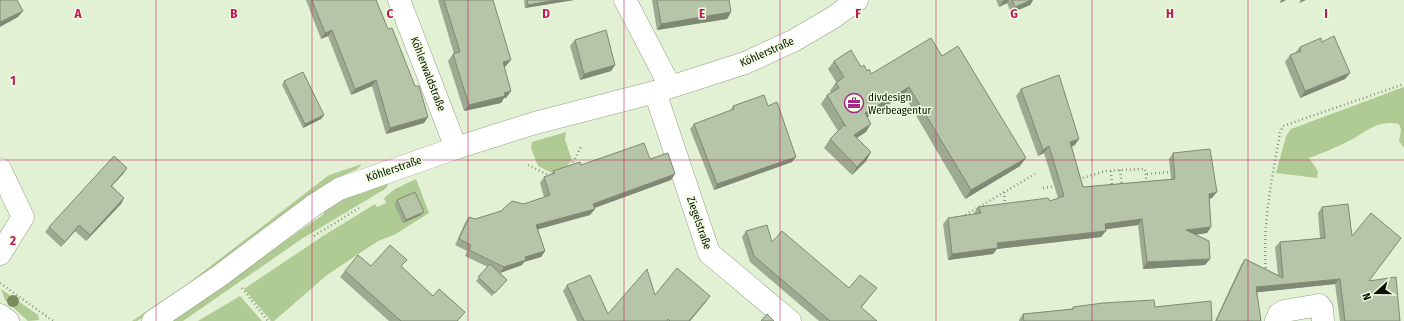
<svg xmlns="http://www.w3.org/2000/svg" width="1404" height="321" font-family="'Fira Sans Condensed',sans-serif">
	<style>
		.green { fill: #afca93 }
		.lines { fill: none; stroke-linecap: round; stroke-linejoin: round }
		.minor-casing { stroke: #93a085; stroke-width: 23 }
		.tertiary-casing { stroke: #93a085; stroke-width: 23 }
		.path { stroke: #8b9681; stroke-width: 2.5; stroke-dasharray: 1 3; stroke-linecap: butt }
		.minor { stroke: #fff; stroke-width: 22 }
		.tertiary { stroke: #fff; stroke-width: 22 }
		.tree { fill: #798b5f }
		.wall { fill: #9da990 }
		.shaded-wall { fill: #7f8975 }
		.building { fill: #b6c4a7; stroke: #7f8975 }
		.grid { fill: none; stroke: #c2185b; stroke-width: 1; stroke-opacity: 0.55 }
		.labels { text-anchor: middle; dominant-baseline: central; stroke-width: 3; stroke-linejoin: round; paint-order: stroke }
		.street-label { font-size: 11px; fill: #0b1006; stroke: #f0ffe1 }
		.poi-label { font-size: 11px; fill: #0b1006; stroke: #f0ffe1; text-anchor: start }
		.grid-label { font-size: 13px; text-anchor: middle; font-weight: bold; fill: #c2185b; stroke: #f0ffe1; stroke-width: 3; stroke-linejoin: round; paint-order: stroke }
	</style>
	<rect width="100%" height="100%" fill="#e2f1d4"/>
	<g class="green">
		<path d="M1404,87V148L1399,141L1401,130L1399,124C1377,119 1365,133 1347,142C1335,148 1322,153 1309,158L1318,171L1317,178L1276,173L1286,136L1291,129Z"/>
		<polygon points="566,132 565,140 572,160 565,168 552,173 538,166 531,148 532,142"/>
		<polygon points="362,164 357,169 337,178 172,298 137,321 132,321 186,285 329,175"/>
		<polygon points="416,179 429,213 394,235 378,241 327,275 274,321 271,321 244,289 323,236 375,204 377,207 386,203 384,198 395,189"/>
		<polygon points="386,183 388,185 385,189 303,238 183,321 170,321 324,214 325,203 366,192"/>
		<polygon points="1,289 38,315 39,320 28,321 5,300"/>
		<polygon points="240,296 262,321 198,321 203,318"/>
	</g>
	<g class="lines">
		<g class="minor-casing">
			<g id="minor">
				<polyline points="399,0 456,148"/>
				<polyline points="625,0 670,86"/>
				<polyline points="655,92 709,253 790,321"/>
				<polyline points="0,169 23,217 0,254"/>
				<polyline points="153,321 218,277 314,205 339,189 456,148 535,123 655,92 745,63 793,41 834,17 857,0"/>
				<polyline points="1276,321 1279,314 1284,311 1319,305 1322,309 1323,321"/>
			</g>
		</g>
		<g class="tertiary-casing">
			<polyline id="tertiary" points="0,315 8,321"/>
		</g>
		<g class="path">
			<polyline points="528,165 548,175 552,175"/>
			<polyline points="571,166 581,147"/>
			<polyline points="1120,170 1122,186"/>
			<polyline points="1111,171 1112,186"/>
			<polyline points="1147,174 1170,172"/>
			<polyline points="1079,179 1106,171 1141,169 1145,169 1147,184"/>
			<polyline points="1043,188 1057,186"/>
			<polyline points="1004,192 1005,207"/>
			<polyline points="962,217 1035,174"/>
			<polyline points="314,236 359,208"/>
			<path d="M1266,272C1262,225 1272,179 1280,133L1283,126L1404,84"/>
			<polyline points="0,283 53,321"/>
			<polyline points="242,288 268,321"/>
		</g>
		<use href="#minor" class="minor"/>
		<use href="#tertiary" class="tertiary"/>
	</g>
	<circle class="tree" cx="13" cy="301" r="6"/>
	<g class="wall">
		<polygon points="306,0 376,0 424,123 386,134 372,86 351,95 328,36 321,39"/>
		<polygon points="438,0 493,0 506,66 504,67 511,91 506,98 504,98 501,103 464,111 448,61 453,54 454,54"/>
		<polygon points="524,0 574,0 525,8"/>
		<polygon points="652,0 729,0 731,12 727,19 657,30"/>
		<polygon points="996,0 1033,0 1030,5 1011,13 1007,3 999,7"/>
		<polygon points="575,40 615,65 611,71 580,80 570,46"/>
		<polygon points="1322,42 1350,73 1345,79 1300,98 1285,62 1290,55 1295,53 1300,47"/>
		<polygon points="942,56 1020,166 965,199 904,95 867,117 866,132 857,138 871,152 866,161 852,175 824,148 830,139 838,131 821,104 827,95 831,93 830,91 836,82 828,69 834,61 861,67 871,74"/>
		<polygon points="284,81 324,115 321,119 303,128 282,85"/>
		<polygon points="1021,89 1075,145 1072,147 1083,187 1171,179 1169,159 1173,153 1212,198 1209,199 1211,227 1207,233 1195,235 1210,259 1205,265 1143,269 1138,225 1106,229 1101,237 997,249 993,254 948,260 943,224 948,218 974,214 974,213 978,207 1050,201 1058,198 1044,153 1038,156 1016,96"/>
		<polygon points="733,106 768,106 792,162 714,190 690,129 694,124 730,111"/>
		<polygon points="650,159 675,174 671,180 594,208 590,215 538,229 545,251 541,257 524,262 522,265 500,273 499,272 507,280 504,283 492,296 476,281 488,267 465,256 467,251 455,245 465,223 469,217 475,219 524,204 544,197 540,183 544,177 551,175 553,171 581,165"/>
		<polygon points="127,168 123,174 112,186 124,198 121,204 86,241 75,231 61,247 45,232 49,227"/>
		<polygon points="397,200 421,215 403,223 394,204"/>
		<polygon points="1322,207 1352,236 1401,238 1369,280 1400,321 1340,321 1335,284 1257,292 1261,321 1215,321 1241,265 1245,259 1278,275 1275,247 1280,242 1320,238 1318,213"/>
		<polygon points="746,231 772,242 849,288 872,294 861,308 877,321 819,321 750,262 742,237"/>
		<polygon points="371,266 401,267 433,296 465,312 458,321 389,321 340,277 345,271"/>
		<polygon points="567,285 608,314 655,295 710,296 690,321 577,321 563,291"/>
		<polygon points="1073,307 1155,307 1212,321 1019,321 1019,320 1023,314 1072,309"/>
	</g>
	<g class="shaded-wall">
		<polygon points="556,0 574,0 525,8 528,5"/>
		<polygon points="1005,0 1009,0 1007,3 999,7 1003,1"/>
		<polygon points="1032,0 1033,0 1030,5 1011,13 1015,7"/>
		<polygon points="1281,0 1286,0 1280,3"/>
		<polygon points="1301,0 1306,0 1299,3"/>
		<polygon points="23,11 18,17 0,27 0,22"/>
		<polygon points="731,12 727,19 657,30 661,24"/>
		<polygon points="332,30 328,36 321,39 325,33"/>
		<polygon points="511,60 506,66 498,69 503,62"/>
		<polygon points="615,65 611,71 580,80 584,74"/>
		<polygon points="1350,73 1345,79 1300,98 1305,91"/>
		<polygon points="376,80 372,86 351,95 355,89"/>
		<polygon points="909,87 904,95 859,122 865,113"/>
		<polygon points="511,91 506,98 504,98 501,103 464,111 469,105"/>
		<polygon points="324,115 321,119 303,128 305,124"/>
		<polygon points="428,117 424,123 386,134 390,128"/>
		<polygon points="871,124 866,132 848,143 854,135"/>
		<polygon points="1079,139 1075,145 1066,148 1070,142"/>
		<polygon points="1049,146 1044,153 1038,156 1043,150"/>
		<polygon points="871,152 866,161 852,175 857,167"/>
		<polygon points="796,157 792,162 714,190 717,184"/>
		<polygon points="1026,158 1020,166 965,199 971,190"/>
		<polygon points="127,168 123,174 107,191 111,186"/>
		<polygon points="675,174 671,180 589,210 593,204"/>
		<polygon points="1217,192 1212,198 1204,200 1209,194"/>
		<polygon points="124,198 121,204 86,241 90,235"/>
		<polygon points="595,209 590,215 532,231 536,225"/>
		<polygon points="424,212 421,215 403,223 406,220"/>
		<polygon points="1142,219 1138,225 1101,230 1105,224"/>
		<polygon points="79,225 75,231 61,247 65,242"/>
		<polygon points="1211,227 1207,233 1182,236 1186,230"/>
		<polygon points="1106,231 1101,237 997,249 993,254 948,260 952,254 997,243"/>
		<polygon points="545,251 541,257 524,262 522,265 500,273 504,267 525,257"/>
		<polygon points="1210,259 1205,265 1143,269 1147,262"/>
		<polygon points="1340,279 1335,284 1252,293 1256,287"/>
		<polygon points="877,288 872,294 857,313 861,307"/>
		<polygon points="710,296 706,302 690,321 689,321"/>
	</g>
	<g class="building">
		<polygon points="0,0 17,0 23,11 0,22"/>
		<polygon points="312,0 376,0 388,29 392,28 415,86 419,86 428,117 390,128 376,80 355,89 332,30 325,33"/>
		<polygon points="444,0 493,0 511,60 503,62 511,91 504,93 505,96 469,105 453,54 460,52"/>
		<polygon points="527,0 556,0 528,5"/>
		<polygon points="657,0 729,0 731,12 661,24"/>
		<polygon points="1012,0 1032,0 1015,7"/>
		<polygon points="606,30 615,65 584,74 575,40"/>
		<polygon points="1334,36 1350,73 1305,91 1290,55 1301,51 1300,47 1321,38 1322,42"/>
		<polygon points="931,38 942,56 958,46 1026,158 971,190 909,87 865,113 871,124 854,135 871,152 857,167 830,139 844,125 846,127 827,95 839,88 836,83 844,77 834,61 851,50 861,67 864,65 867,71 869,69 871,74"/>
		<polygon points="303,72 324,115 305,124 284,81"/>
		<polygon points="1059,75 1079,139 1070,142 1083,187 1175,179 1173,153 1210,149 1217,192 1209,194 1211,227 1186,230 1209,241 1210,259 1147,262 1142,219 1105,224 1106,231 997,243 998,248 952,254 948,218 981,213 978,207 1048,198 1050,201 1064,196 1049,146 1043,150 1021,89"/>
		<polygon points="764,95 768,106 777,102 796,157 717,184 694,124 734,109 733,106"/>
		<polygon points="644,143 650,159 668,153 675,174 593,204 595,209 536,225 545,251 525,257 526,260 504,267 469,250 471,245 459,239 469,217 475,219 501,211 512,201 524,204 550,195 544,177 555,173 553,171 580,162 581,165"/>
		<polygon points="114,156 127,168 111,186 124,198 90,235 79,225 65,242 49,227"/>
		<polygon points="415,192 424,212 406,220 397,200"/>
		<polygon points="1348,204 1352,236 1371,213 1401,238 1369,281 1396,277 1400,321 1345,321 1340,279 1256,287 1261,321 1216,321 1245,259 1283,278 1280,242 1325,238 1322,207"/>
		<polygon points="767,225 772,242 782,231 849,288 860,275 877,288 861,307 877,321 830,321 754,256 746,231"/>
		<polygon points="390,245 407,260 401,266 433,296 439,289 465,312 457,321 401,321 345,271 358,255 371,266"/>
		<polygon points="490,264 507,280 495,293 478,277"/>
		<polygon points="677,268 710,296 689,321 670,321 668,319 667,321 584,321 567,285 590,275 608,314 647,269 655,295"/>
		<polygon points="1154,300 1155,307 1211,301 1212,321 1024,321 1023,314 1073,309 1073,307 1103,303"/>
		<polygon points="767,314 774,321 761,321"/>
	</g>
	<path class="grid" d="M156,0V321M312,0V321M468,0V321M624,0V321M780,0V321M936,0V321M1092,0V321M1248,0V321M0,160H1404"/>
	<defs>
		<g id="office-ring" transform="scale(1)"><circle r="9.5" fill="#f0ffe1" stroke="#a12c85" stroke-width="1.5"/><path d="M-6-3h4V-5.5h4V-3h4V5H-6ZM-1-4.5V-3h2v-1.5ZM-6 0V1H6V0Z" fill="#a12c85"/></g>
	</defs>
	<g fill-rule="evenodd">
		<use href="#office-ring" x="854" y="103"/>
	</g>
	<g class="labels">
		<g class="street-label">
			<text transform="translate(767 52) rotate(-24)">Köhlerstraße</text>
			<text transform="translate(428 74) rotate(69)">Köhlerwaldstraße</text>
			<text transform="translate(394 169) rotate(-19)">Köhlerstraße</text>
			<text transform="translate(699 223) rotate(71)">Ziegelstraße</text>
		</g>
		<g class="poi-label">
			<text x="868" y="97">divdesign<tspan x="868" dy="13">Werbeagentur</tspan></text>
		</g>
	</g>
	<g class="grid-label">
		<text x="78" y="18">A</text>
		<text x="234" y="18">B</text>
		<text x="390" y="18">C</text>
		<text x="546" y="18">D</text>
		<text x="702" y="18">E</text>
		<text x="858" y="18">F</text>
		<text x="1014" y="18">G</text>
		<text x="1170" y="18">H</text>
		<text x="1326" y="18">I</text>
		<text x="13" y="85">1</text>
		<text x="13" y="245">2</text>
	</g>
	<g transform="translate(1376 293) rotate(249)" stroke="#f0ffe1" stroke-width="3" paint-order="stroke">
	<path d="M0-3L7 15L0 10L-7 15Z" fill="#0b1006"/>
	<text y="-6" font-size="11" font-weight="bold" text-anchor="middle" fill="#0b1006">N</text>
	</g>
</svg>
